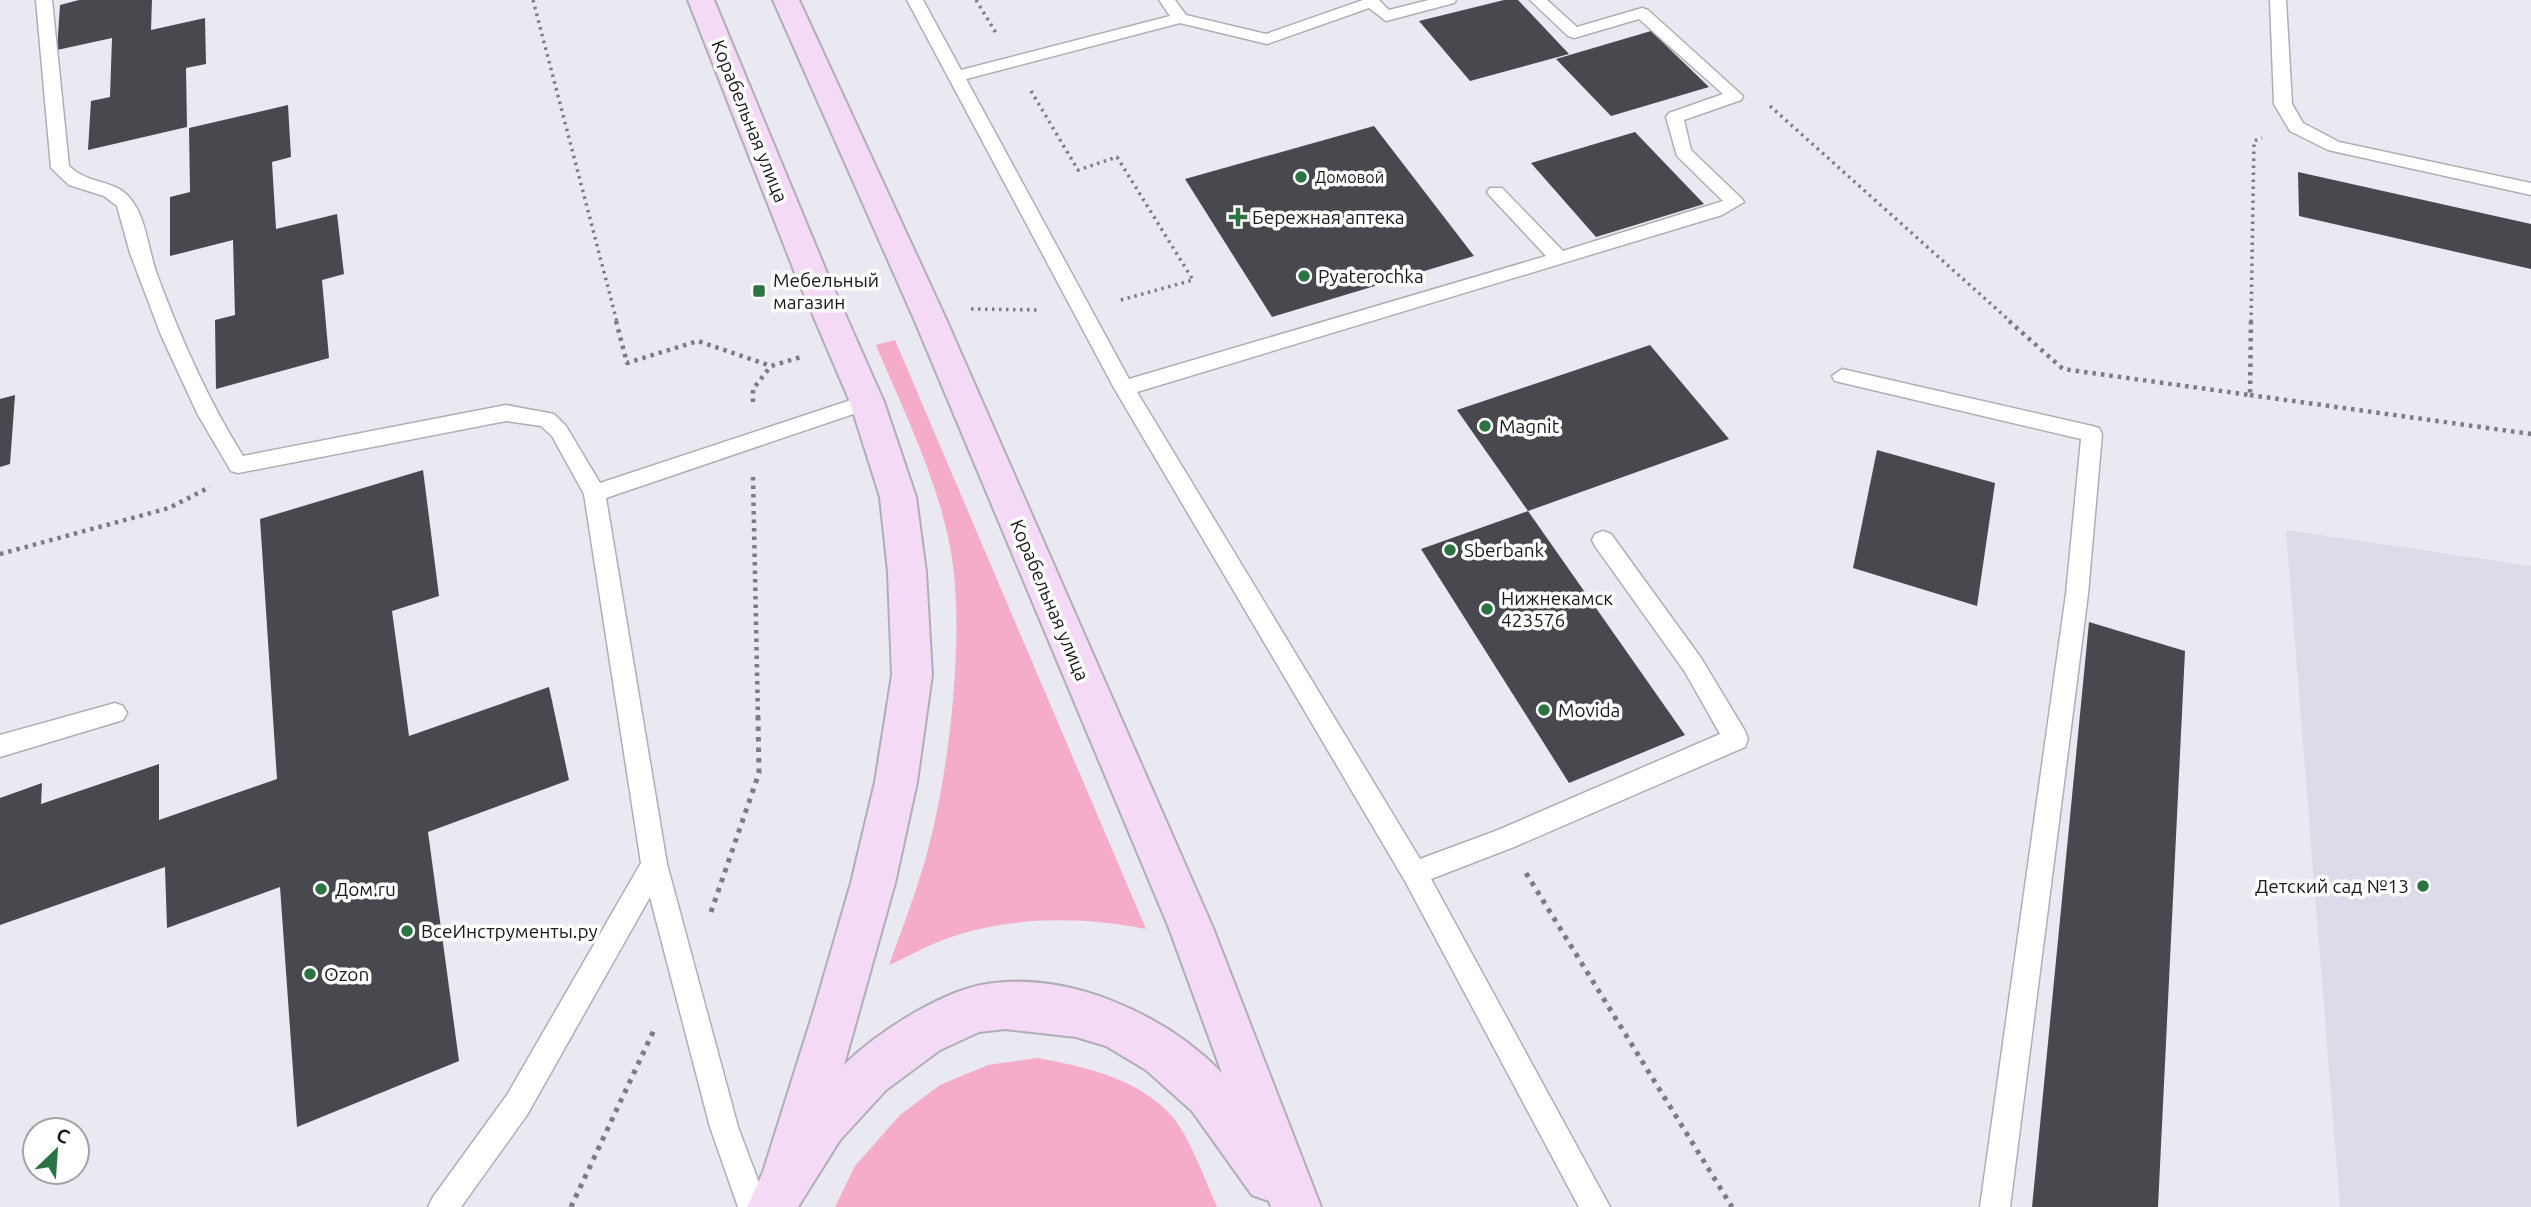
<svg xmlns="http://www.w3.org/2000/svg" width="2531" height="1207" font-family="Ubuntu,sans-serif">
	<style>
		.built { fill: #dddae9 }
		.green { fill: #f4acc8 }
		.building { fill: #47494f }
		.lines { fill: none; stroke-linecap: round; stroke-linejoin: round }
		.service-casing { stroke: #b0aeb5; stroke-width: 3 }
		.secondary-casing { stroke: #b0aeb5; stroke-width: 4 }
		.path-far2 { stroke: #7e7c81; stroke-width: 3.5; stroke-dasharray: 2.5 4.5; stroke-linecap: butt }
		.path-far1 { stroke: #7e7c81; stroke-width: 4.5; stroke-dasharray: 3.5 5; stroke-linecap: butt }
		.path { stroke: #7e7c81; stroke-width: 5; stroke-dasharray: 4.5 6; stroke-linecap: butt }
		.service { fill: #fff; fill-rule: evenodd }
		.secondary { fill: #f4daf6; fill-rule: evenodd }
		.poi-dot { fill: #2b7441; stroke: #fff; stroke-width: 2.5 }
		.labels { text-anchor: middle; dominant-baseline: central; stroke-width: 7; stroke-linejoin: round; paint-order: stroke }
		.far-poi-label { font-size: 16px; fill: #19181b; stroke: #fff; text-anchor: start }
		.street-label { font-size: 19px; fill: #19181b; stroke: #fff }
		.poi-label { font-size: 19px; fill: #19181b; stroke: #fff; text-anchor: start }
	</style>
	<rect width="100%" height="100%" fill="#eae8f0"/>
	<polygon class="built" points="2286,530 2531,566 2531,1207 2340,1207"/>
	<g class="green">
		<path d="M895,340L1146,929C1080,916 1006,916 943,940C924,947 907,957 889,965C899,937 910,909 919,880C947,796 964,653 953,565C943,489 905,415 876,345Z"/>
		<path d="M1038,1058C1085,1067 1137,1078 1171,1115C1189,1135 1206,1182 1217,1207H835L855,1166L900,1115L940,1085L988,1065Z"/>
	</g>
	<g class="building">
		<polygon points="79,0 152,0 151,30 205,18 206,64 186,68 187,127 88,150 91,101 110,97 112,38 57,50 60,5"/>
		<polygon points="1504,0 1518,0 1569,54 1470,81 1419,21"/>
		<polygon points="1651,31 1709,87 1611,116 1556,59"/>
		<polygon points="288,105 291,157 272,162 276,229 337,214 344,274 322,280 329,358 216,389 215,320 235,315 233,240 170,256 170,197 190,192 189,128"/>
		<polygon points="1374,126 1474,256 1272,317 1185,179"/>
		<polygon points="1635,132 1704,204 1596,237 1531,163"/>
		<polygon points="2298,172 2531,224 2531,269 2299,216"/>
		<polygon points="1650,345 1729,439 1528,511 1457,410"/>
		<polygon points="15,395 10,464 0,467 0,399"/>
		<polygon points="1877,450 1995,483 1977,606 1853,568"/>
		<polygon points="423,470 439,596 392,611 409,736 549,687 569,780 428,832 459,1061 297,1127 280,887 167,928 165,867 0,925 0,798 42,783 41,804 159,764 159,820 277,779 260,519"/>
		<polygon points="1528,511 1685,735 1569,783 1421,549"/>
		<polygon points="2089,622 2185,651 2158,1207 2032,1207"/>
	</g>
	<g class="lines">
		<g class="service-casing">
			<g id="service">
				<path d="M36,0H52L69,166C89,185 113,179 129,197C147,217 148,252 158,277C181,339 208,400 243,456L506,405L554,414L566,426L600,483L860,397H874L877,402L874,407L606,498L667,864L738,1127L768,1207H738L710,1127L650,897L527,1115L461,1207H428L433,1197L507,1095L641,863L584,494L552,436L541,426L506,421L238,473L231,471L198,415L161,335L130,253L117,206L104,196L69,185L51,168Z"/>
				<polygon points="907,0 923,0 961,70 1170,16 1159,0 1175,0 1186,15 1266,34 1363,0 1379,0 1389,10 1429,0 1456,0 1454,3 1386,21 1369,8 1267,44 1180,23 966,79 1129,379 1546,256 1490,196 1487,192 1490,188 1502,188 1563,251 1723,201 1677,156 1666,117 1669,113 1723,94 1639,19 1574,38 1568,36 1530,0 1547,0 1577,27 1642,8 1648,10 1743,96 1741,100 1684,120 1691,150 1741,198 1744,202 1722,215 1137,392 1420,859 1498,830 1720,734 1685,672 1595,546 1592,540 1595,534 1603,531 1611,534 1701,658 1745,731 1748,739 1745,747 1514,847 1431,879 1610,1207 1579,1207 1405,881 1114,388"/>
				<polygon points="2270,0 2286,0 2292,104 2303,123 2339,142 2531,183 2531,195 2328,150 2290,131 2274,104"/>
				<polygon points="1842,369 2092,426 2099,428 2102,434 2088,594 2010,1207 1980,1207 2066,594 2081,439 1835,381 1832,376"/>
				<polygon points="115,703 123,706 127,713 123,720 0,757 0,735"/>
			</g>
		</g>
		<g class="secondary-casing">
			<path id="secondary" d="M688,0H714L827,273L884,402L916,497L926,572L932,675L917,782L895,883L844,1065C875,1034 937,994 981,985C1065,969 1164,1013 1222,1073L1169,928L914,319L773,0H799L946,319L1213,928L1321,1207H1271L1269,1201L1252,1195L1192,1111L1146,1070L1106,1046L1076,1037L1005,1029L979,1032L940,1050L886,1090L840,1140L798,1207H747L763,1172L814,1010L851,883L875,782L892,675L888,572L880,497L850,402L795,273Z"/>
		</g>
		<g class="path-far2">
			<polyline points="533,0 617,322"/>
			<polyline points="976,0 996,33"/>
			<polyline points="1031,91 1078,170 1117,157 1193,280 1117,301"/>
			<polyline points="1770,106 2011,322"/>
			<polyline points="971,309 1039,310"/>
			<polyline points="2251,322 2254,141 2262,138"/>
		</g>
		<g class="path-far1">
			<polyline points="616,321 627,363 698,341 771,366 801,357"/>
			<polyline points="2009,321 2063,369 2250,395 2251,321"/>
			<polyline points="2250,395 2531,434"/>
			<polyline points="753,402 753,389 771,366"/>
			<polyline points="753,477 758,719"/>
			<polyline points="0,554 169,508 210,487"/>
		</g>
		<g class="path">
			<polyline points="1526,873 1732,1207"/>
			<polyline points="711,912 759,773 758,717"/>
			<polyline points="571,1207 654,1030"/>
		</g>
		<use href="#service" class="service"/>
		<use href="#secondary" class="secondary"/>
	</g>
	<g class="poi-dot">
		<circle cx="1301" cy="177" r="7"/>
		<path d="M1234.5 206.5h7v7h7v7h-7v7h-7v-7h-7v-7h7z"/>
		<circle cx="1304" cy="276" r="7"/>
		<rect x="752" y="284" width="14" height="14" rx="3.5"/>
		<circle cx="1485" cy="426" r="7"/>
		<circle cx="1450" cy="550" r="7"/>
		<circle cx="1487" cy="609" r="7"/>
		<circle cx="1544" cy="710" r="7"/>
		<circle cx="2423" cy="886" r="7"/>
		<circle cx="321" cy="889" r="7"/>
		<circle cx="407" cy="931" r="7"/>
		<circle cx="310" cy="974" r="7"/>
	</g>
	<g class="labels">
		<g class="far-poi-label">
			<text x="1315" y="177">Домовой</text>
		</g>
		<g class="street-label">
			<text transform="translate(750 121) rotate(68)">Корабельная улица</text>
			<text transform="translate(1050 600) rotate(67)">Корабельная улица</text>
		</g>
		<g class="poi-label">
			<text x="1252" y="217">Бережная аптека</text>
			<text x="1318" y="276">Pyaterochka</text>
			<text x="773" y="280">Мебельный<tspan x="773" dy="22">магазин</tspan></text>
			<text x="1499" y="426">Magnit</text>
			<text x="1464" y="550">Sberbank</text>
			<text x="1501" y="598">Нижнекамск<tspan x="1501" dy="22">423576</tspan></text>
			<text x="1558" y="710">Movida</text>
			<text x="2409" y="886" text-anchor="end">Детский сад №13</text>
			<text x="335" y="889">Дом.ru</text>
			<text x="421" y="931">ВсеИнструменты.ру</text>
			<text x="324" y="974">Ozon</text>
		</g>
	</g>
	<g transform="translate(56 1151) rotate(25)"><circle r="33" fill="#ffffff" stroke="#a3a3a4" stroke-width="2"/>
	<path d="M0-5L12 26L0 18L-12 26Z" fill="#2b7441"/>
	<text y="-10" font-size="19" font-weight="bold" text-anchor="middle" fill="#19181b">С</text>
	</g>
</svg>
